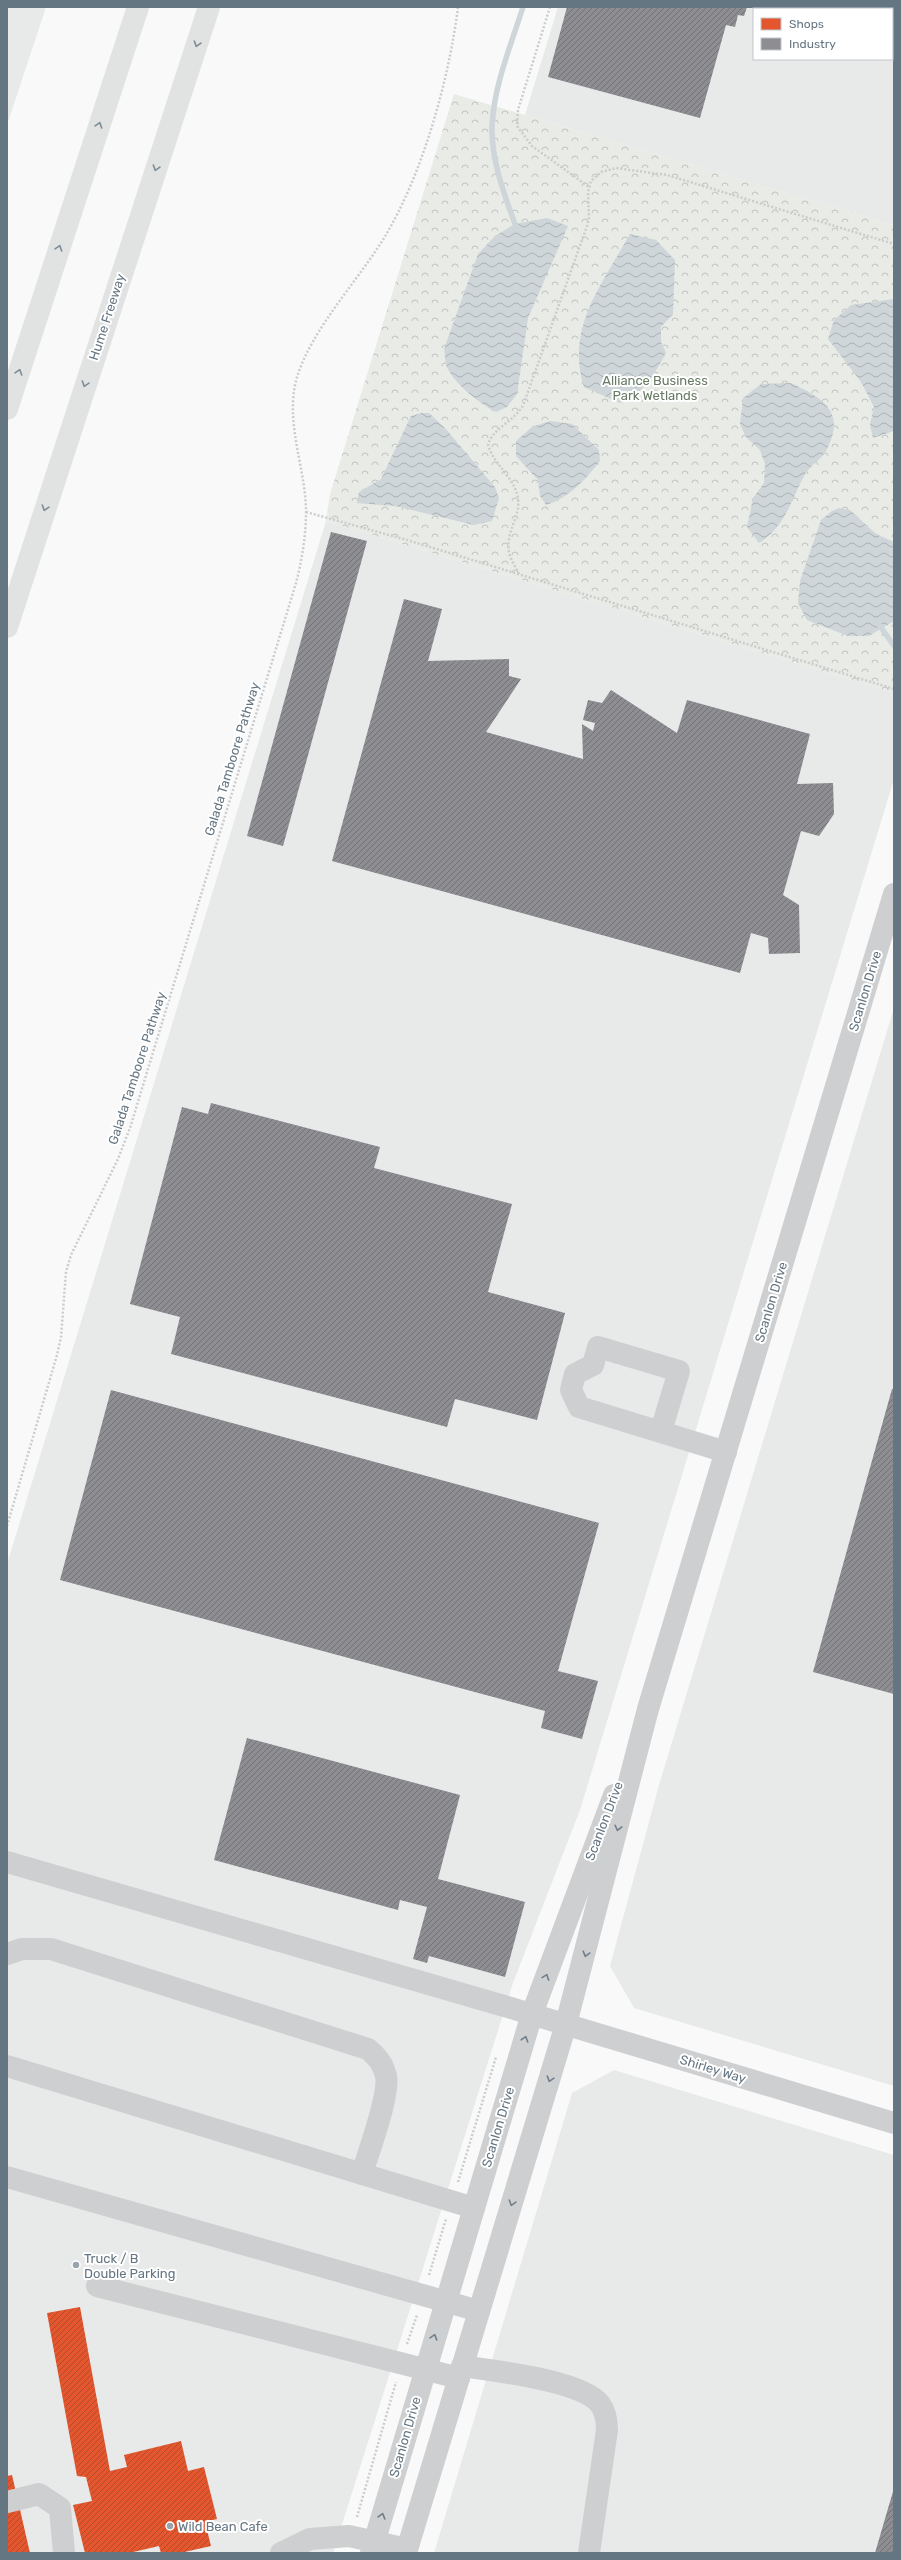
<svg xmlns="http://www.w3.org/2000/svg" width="901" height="2560" font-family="Rubik,sans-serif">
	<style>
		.built { fill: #e8e9e9; fill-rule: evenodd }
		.park { fill: url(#park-crowns) }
		.water { fill: url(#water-waves) }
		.shops { fill: url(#shops-hatch) }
		.industry { fill: url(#industry-hatch) }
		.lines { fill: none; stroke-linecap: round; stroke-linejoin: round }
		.stream { stroke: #ced6d9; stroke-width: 5.5 }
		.path { stroke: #cbcccd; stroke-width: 2.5; stroke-dasharray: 2 2; stroke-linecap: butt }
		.minor { stroke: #cecfd0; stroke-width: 22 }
		.highway { stroke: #e1e2e2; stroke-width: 22 }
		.oneway { stroke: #7e8c96 }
		.oneway2 { stroke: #707f8b }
		.poi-dot { fill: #99a4ac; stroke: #fff; stroke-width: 1.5 }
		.labels { text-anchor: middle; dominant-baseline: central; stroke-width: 4; stroke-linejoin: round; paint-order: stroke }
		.street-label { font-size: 13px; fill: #657683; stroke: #fff }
		.park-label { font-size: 13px; fill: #687a64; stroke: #fff }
		.poi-label { font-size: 13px; fill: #657683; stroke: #fff; text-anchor: start }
	</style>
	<defs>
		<pattern id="park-crowns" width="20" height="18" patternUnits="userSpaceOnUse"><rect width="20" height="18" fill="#e8ebe6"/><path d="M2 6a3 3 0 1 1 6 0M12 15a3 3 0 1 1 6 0" fill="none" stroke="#c0c3c0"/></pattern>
		<pattern id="water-waves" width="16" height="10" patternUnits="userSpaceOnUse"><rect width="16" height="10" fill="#ced6d9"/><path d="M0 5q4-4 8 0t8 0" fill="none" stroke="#abb2b5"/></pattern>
		<pattern id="shops-hatch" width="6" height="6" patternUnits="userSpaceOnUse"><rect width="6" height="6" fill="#e4572e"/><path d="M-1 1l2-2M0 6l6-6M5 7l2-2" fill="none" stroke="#b24a2c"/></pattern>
		<pattern id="industry-hatch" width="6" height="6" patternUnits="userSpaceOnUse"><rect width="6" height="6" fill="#8d8d92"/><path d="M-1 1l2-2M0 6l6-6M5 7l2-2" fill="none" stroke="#717277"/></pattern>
	</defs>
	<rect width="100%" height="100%" fill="#f9f9f9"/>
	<g class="built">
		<polygon points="7,7 46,7 7,125"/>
		<path d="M558,7H894V225L525,115ZM754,9H892V59H754Z"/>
		<polygon points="326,521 894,693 894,779 580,1810 513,1983 333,2553 7,2553 7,1564"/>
		<polygon points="894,1008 894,2086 634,2008 610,1966 659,1785"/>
		<polygon points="614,2070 894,2155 894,2553 434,2553 572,2093"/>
	</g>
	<polygon class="park" points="454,94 894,225 894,693 326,521 330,494"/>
	<g class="water">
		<path d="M547,218L568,226L528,318L517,394L507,407L496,412C479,403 453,383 446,365C445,360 445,354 444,349L478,254L495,236L515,224Z"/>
		<path d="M630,234L656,240L675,260L673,314L661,327V342L666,353C657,370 640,399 620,403L584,387C565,328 603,283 630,234Z"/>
		<polygon points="894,299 894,431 873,438 870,425 874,407 861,382 828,339 834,320 851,305"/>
		<path d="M791,383C823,398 847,412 826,451C821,460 809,466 804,476C791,501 784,528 759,543L747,527L753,498L764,483L765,464L760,450L746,437L740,424L743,398L761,384Z"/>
		<polygon points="422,413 429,413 445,428 495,487 499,498 492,521 474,525 395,506 357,503 359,492 381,479 411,416"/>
		<path d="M550,421L572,424L599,450L600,461C585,480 569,498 546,505L540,496L538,480L516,456V441L532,427Z"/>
		<polygon points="839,508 850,510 876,534 894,542 894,621 869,636 848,636 807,620 798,603 800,581 821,520 832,511"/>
	</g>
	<g class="shops">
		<polygon points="80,2307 110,2471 127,2467 124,2455 181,2441 188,2471 204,2467 217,2519 205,2522 211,2546 180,2553 161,2553 159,2546 129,2553 85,2553 73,2505 92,2501 86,2477 77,2476 47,2313"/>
		<polygon points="12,2475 30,2553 7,2553 7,2476"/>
	</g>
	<g class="industry">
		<polygon points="567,7 747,7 744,16 738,15 735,27 726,25 700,118 548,77"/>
		<polygon points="331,532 367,541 283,846 247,836"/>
		<polygon points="404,599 442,609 428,661 509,659 509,676 521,679 486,732 583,759 582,724 593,731 595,723 583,720 588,700 602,703 611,690 677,733 687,700 810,734 797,784 833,783 834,814 819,836 801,831 783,895 799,905 800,953 769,954 768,938 751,933 740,973 332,861"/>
		<polygon points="211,1103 380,1147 374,1168 512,1204 488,1292 565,1313 537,1420 455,1399 447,1427 171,1354 180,1317 130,1304 182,1107 208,1114"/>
		<polygon points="892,1389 894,1389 894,1694 813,1672"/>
		<polygon points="111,1390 599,1523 558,1671 598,1681 582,1739 541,1728 545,1711 60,1580"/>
		<polygon points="247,1738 460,1795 438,1879 525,1902 505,1977 429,1956 427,1963 413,1959 427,1907 400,1900 398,1910 214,1860"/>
		<polygon points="894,2488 894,2553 875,2553"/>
	</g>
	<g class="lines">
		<g class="stream">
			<path d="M515,224C504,194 491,159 492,126C494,85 511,45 523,7"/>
			<polyline points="878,623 894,646"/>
		</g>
		<g class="path">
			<polyline points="550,7 518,110 517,126 532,146 589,187"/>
			<polyline points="306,512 407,540 894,689"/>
			<path d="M519,574C516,567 510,559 509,552C505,533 521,516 518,498C514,476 493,465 488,444C495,426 516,421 524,403L587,226L589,218L588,192L591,181L601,172L616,168L667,175L894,244"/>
			<path d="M7,1526L57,1355L61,1337L66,1272L71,1255L118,1159L130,1128L296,583C302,560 306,535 306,512C306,468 284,422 297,377C312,329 357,282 384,238C422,176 449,80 458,7"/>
			<polyline points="458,2182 496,2057"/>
			<polyline points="429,2275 446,2219"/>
			<polyline points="407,2344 417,2315"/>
			<polyline points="357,2517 396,2382"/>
		</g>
		<g class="minor">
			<polyline points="661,1431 679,1371 598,1347 593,1365 575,1374 571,1390 579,1407 726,1452"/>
			<polyline points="7,1862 511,2008 894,2123"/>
			<path d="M7,1954L22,1949H51L368,2049C377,2057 383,2063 386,2076C390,2095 368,2153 362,2174"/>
			<polyline points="7,2066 474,2208"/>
			<polyline points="7,2177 479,2311"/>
			<polyline points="97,2286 459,2378"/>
			<path d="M462,2366C493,2371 581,2380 600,2404C606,2412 607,2420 607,2430L589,2553"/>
			<polyline points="7,2502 39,2494 60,2508 64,2553"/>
			<polyline points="281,2553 310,2539 349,2536 407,2549"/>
			<polyline points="371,2553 532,2014 614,1795"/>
			<polyline points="406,2553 566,2024 648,1709 894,894"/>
		</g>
		<g class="highway">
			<polyline points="7,409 138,7"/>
			<polyline points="7,627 209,7"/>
		</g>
	</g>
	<defs><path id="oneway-chevron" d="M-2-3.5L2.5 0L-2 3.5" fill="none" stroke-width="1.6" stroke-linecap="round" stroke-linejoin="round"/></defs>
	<g class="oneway">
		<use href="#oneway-chevron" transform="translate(197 44) rotate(108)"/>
		<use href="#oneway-chevron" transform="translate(99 125) rotate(-72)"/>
		<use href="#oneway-chevron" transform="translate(156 168) rotate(108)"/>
		<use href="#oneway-chevron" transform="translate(59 248) rotate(-72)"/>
		<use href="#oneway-chevron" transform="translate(19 372) rotate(-72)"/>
		<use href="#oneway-chevron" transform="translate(85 384) rotate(108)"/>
		<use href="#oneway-chevron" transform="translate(45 508) rotate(108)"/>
	</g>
	<g class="oneway2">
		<use href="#oneway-chevron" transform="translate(618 1828) rotate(104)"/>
		<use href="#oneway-chevron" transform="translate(586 1954) rotate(105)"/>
		<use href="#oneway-chevron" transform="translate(546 1977) rotate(-70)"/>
		<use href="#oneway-chevron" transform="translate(525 2039) rotate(-73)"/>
		<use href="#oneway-chevron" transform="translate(550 2079) rotate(107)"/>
		<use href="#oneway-chevron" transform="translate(512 2203) rotate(107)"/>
		<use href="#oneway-chevron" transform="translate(434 2337) rotate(-73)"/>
		<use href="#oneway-chevron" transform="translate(382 2516) rotate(-74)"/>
	</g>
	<g class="poi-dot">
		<circle cx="76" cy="2265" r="4"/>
		<circle cx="170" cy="2526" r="4"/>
	</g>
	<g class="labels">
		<g class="street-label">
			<text transform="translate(107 317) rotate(-72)">Hume Freeway</text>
			<text transform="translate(232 759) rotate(-73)">Galada Tamboore Pathway</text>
			<text transform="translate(865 991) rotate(-73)">Scanlon Drive</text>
			<text transform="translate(137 1068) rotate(-72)">Galada Tamboore Pathway</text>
			<text transform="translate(771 1302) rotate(-73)">Scanlon Drive</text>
			<text transform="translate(604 1821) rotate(-69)">Scanlon Drive</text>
			<text transform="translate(713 2069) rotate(17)">Shirley Way</text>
			<text transform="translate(498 2127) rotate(-73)">Scanlon Drive</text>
			<text transform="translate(405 2437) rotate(-74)">Scanlon Drive</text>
		</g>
		<g class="park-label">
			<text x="655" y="380">Alliance Business<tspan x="655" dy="15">Park Wetlands</tspan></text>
		</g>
		<g class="poi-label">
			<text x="84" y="2258">Truck / B<tspan x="84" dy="15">Double Parking</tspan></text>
			<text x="178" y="2526">Wild Bean Cafe</text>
		</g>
	</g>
	<rect width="901" height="2560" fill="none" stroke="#657683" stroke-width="16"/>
	<rect x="753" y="8" width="140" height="52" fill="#ffffff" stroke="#c1c8cd"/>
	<rect x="761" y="18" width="20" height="12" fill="#e4572e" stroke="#c1c8cd"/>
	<text x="789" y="28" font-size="12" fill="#657683">Shops</text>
	<rect x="761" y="38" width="20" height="12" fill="#8d8d92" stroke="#c1c8cd"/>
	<text x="789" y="48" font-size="12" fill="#657683">Industry</text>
</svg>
